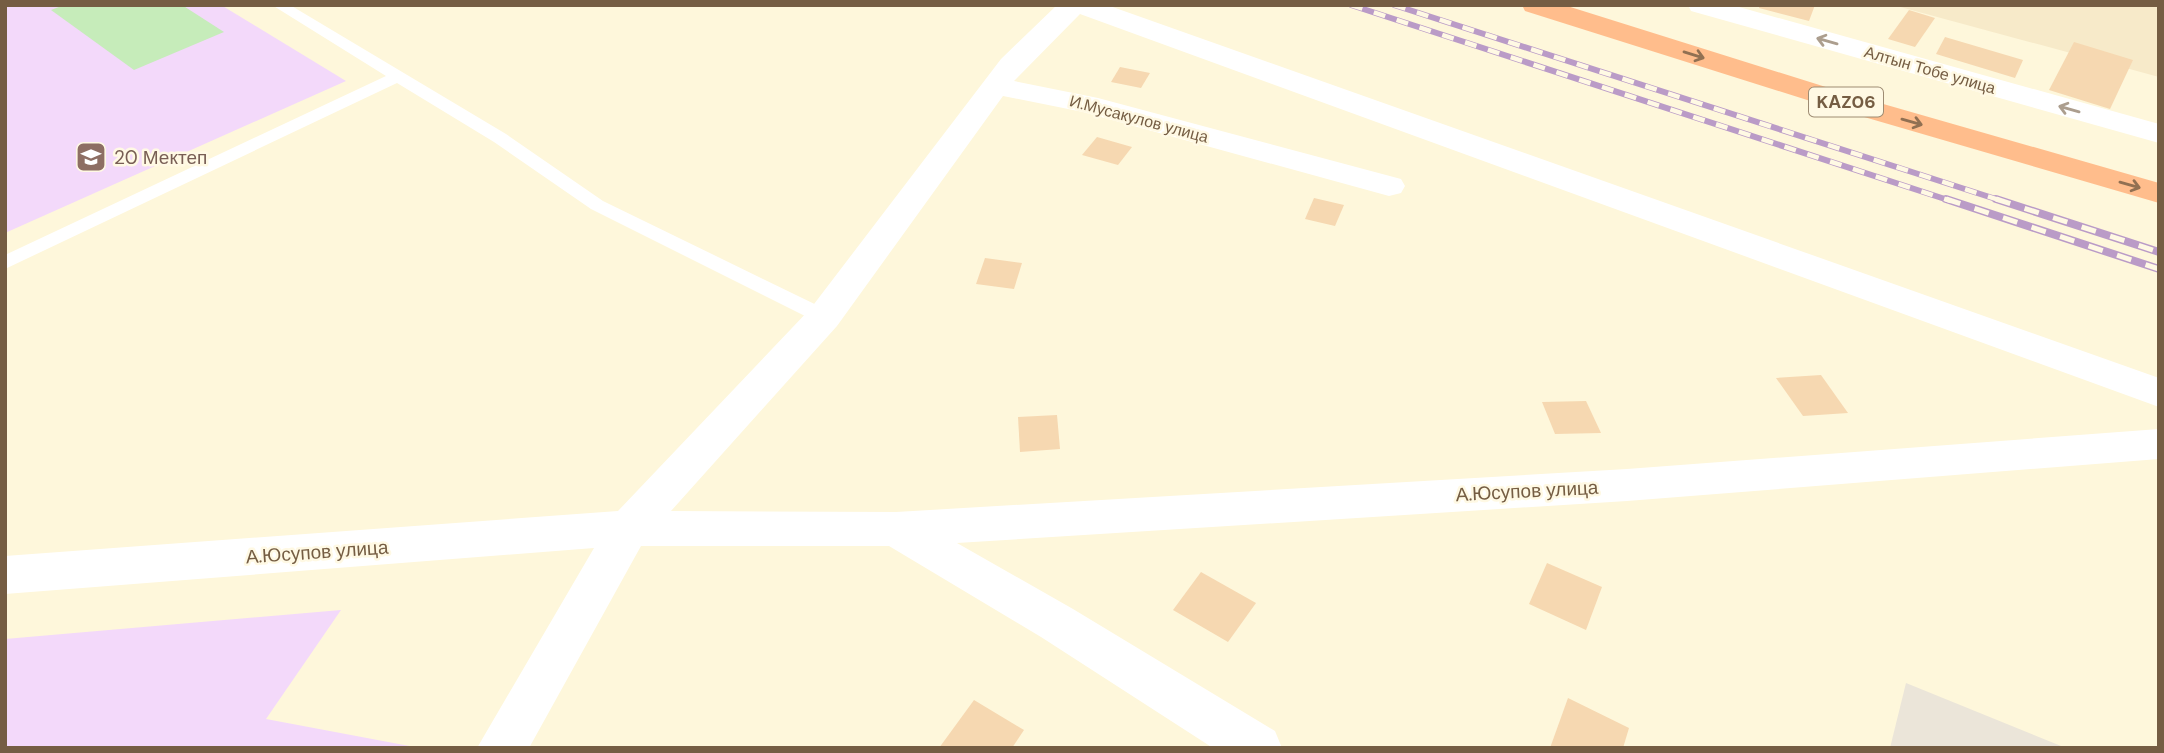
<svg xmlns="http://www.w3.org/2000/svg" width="2164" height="753" font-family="'DM Sans',sans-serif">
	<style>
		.residential { fill: #f7eac9 }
		.industrial { fill: #ebe5d9 }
		.education { fill: #f3d9fa }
		.green { fill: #c6ecba }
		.building { fill: #f6d8b1 }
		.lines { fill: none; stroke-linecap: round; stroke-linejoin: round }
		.lane { fill: #fff; fill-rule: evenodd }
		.street { fill: #fff; fill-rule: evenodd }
		.highway { fill: #ffbd8c; fill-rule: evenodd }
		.rail-far1-casing { stroke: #ba9bc7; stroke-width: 6 }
		.rail-casing { stroke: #ba9bc7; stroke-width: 8 }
		.rail-far1 { stroke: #fff9e4; stroke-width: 4.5; stroke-dasharray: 12; stroke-linecap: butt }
		.rail { stroke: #fff9e4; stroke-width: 5; stroke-dasharray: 15; stroke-linecap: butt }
		.oneway { stroke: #ac9e8e }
		.oneway2 { stroke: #917052 }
		.labels { text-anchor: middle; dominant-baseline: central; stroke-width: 5; stroke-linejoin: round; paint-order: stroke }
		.far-street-label { font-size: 16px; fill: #755d43; stroke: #fff9e4 }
		.shield { fill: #fff9e4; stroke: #9e8c73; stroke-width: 2 }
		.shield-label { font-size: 18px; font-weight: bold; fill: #755d43 }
		.education-label { font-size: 19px; fill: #785e54; stroke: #fff9e4; text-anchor: start }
		.street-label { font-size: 19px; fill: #755d43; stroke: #fff9e4 }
	</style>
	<rect width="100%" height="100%" fill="#fef7db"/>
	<polygon class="residential" points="1893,5 2159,5 2159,77"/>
	<polygon class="industrial" points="1906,683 2066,748 1890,748"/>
	<g class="education">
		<polygon points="5,5 221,5 346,81 5,233"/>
		<polygon points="341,610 266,719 420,748 5,748 5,639"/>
	</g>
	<polygon class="green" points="64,5 182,5 224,32 134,70 51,10"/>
	<g class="building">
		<polygon points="1760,5 1815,5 1809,21 1759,8"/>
		<polygon points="1909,10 1935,18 1915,47 1888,39"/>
		<polygon points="1945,37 2023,60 2015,78 1936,54"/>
		<polygon points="2074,42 2133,60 2110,109 2049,90"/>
		<polygon points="1120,67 1150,73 1141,88 1111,82"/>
		<polygon points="1097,137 1132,147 1118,165 1082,155"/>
		<polygon points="1314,198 1344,205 1335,226 1305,219"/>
		<polygon points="985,258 1022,263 1014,289 976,284"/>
		<polygon points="1821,375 1848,413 1803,416 1776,378"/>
		<polygon points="1586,401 1601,433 1555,434 1542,402"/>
		<polygon points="1057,415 1060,449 1020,452 1018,417"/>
		<polygon points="1547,563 1602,587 1586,630 1529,604"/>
		<polygon points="1201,572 1256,603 1228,642 1173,610"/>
		<polygon points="1568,698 1629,728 1623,748 1550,748"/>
		<polygon points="974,700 1024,730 1012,748 939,748"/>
	</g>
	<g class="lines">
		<polygon class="lane" points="272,5 290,5 506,134 603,201 831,312 834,317 831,322 817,322 591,209 494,142 397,83 5,269 5,255 386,76"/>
		<g class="street">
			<polygon points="1057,5 1107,5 2159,378 2159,407 1080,14 1014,81 1098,98 1401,179 1405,186 1401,193 1389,196 1083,112 1003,96 837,326 671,511 896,512 1627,469 2159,429 2159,459 1627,501 957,543 1073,609 1275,731 1282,748 1213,748 1041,637 889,546 641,546 529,748 477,748 594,548 5,594 5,556 618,511 811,308 1001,59"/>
			<polygon points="1688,5 1732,5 2159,124 2159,143 1691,11"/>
		</g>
		<polygon class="highway" points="1522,5 1564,5 1845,93 2159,183 2159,203 1823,105 1525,11"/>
		<g class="rail-far1-casing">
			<g id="rail-far1">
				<polyline points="1351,5 1951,201"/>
				<polyline points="1394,5 2002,201"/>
			</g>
		</g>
		<g class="rail-casing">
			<g id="rail">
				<polyline points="1946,199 2159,269"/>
				<polyline points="1996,199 2159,252"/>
			</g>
		</g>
		<use href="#rail-far1" class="rail-far1"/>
		<use href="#rail" class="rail"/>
	</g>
	<defs><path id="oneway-shaft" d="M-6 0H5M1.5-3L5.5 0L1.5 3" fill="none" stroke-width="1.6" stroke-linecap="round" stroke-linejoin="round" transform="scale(1.75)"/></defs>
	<g class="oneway">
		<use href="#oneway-shaft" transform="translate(1827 41) rotate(-164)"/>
		<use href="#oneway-shaft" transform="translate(2069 109) rotate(-164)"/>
	</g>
	<g class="oneway2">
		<use href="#oneway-shaft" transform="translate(1694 55) rotate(17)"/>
		<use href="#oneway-shaft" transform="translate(1912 122) rotate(16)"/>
		<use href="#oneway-shaft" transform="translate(2130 185) rotate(16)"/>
	</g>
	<defs>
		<g id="school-square" transform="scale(1.575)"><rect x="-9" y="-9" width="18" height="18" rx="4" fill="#8d6e63" stroke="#fff9e4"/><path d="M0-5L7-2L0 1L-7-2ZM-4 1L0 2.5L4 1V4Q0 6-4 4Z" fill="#fff"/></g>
	</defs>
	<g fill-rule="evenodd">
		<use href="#school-square" x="91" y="157"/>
	</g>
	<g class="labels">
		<g class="far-street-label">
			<text transform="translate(1930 70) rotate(16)">Алтын Тобе улица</text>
			<text transform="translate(1139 119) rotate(15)">И.Мусакулов улица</text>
		</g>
		<rect class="shield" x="1809" y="87.5" width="74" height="29" rx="5"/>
		<g class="shield-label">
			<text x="1846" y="102">KАZ06</text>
		</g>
		<g class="education-label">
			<text x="114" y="157">20 Мектеп</text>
		</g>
		<g class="street-label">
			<text transform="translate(1527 491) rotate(-3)">А.Юсупов улица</text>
			<text transform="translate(317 552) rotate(-4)">А.Юсупов улица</text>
		</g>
	</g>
	<rect width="2164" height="753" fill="none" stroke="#755d43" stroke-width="14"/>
</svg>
